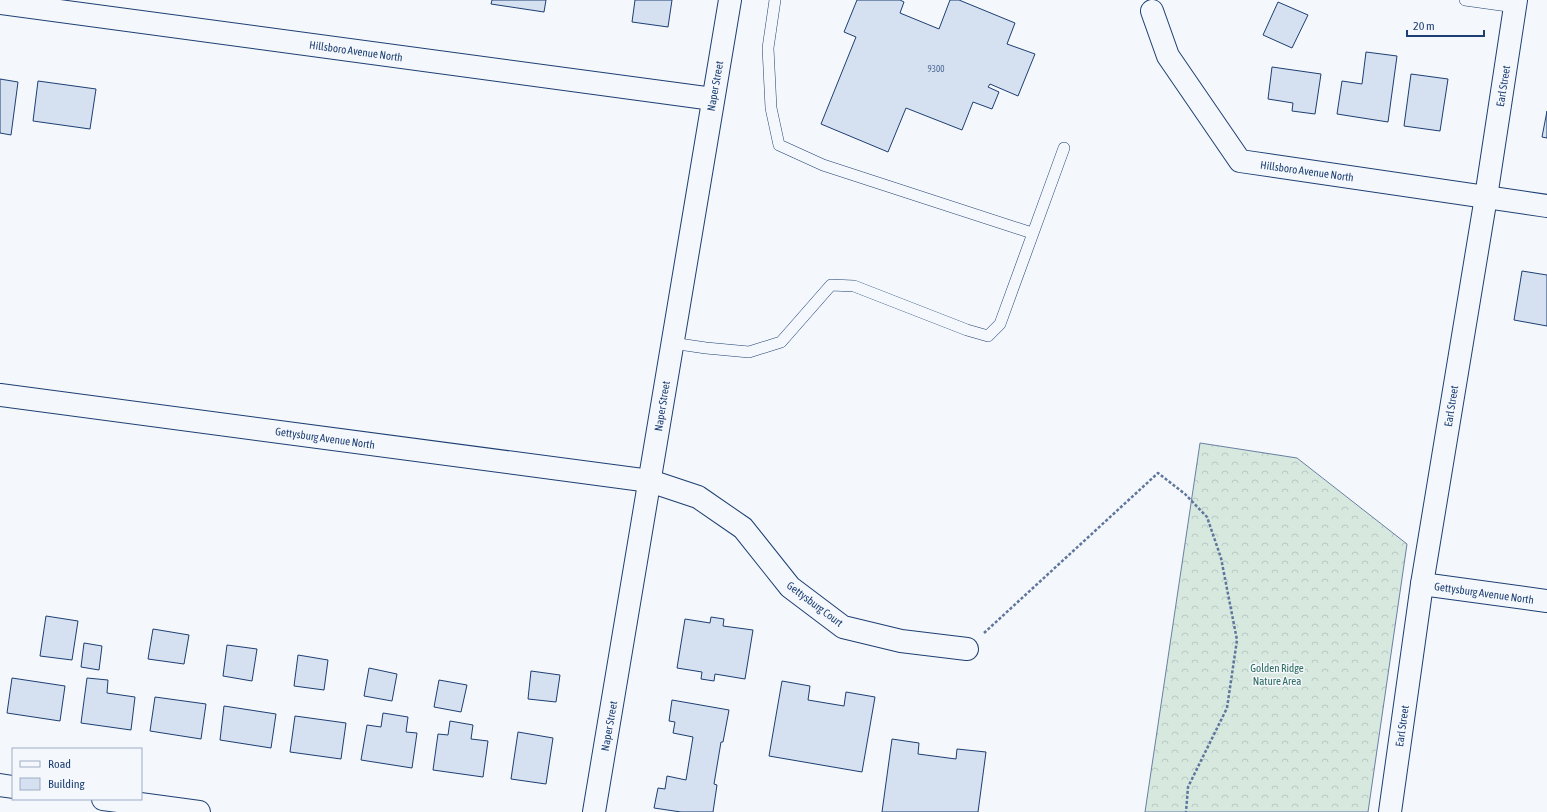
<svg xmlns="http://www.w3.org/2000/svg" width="1547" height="812" font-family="'Asap Condensed',sans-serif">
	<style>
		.forest { fill: url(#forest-crowns); stroke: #687fa3 }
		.building { fill: #d5e0f0; stroke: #1d3f73 }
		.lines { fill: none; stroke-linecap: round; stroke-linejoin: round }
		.service-casing { stroke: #1d3f73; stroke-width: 12 }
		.minor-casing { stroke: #1d3f73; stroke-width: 24 }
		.path { stroke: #5e769c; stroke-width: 2.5; stroke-dasharray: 3 2; stroke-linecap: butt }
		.service { stroke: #f4f7fb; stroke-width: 11 }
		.minor { stroke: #f4f7fb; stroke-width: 22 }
		.labels { text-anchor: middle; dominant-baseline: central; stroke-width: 3; stroke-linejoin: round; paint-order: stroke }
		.number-label { font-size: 9px; fill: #4b6792 }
		.street-label { font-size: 11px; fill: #1d3f73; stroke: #f4f7fb }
		.park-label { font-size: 11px; fill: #2c6c60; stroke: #f4f7fb }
	</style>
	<defs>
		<pattern id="forest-crowns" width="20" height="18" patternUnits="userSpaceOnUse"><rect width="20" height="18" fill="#d7e8df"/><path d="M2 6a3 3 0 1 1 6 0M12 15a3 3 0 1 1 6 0" fill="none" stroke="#b8c8c3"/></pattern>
	</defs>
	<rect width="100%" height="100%" fill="#f4f7fb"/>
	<polygon class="forest" points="1200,443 1297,458 1407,544 1368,812 1145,812"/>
	<g class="building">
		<polygon points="492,0 546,0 544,12 491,4"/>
		<polygon points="635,0 672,0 668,27 632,22"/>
		<polygon points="857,0 900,0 904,2 900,13 939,29 950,0 959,0 1015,23 1007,44 1035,54 1018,96 990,84 988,87 999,92 992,109 973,102 962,130 906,108 888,152 821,124 856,37 844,32"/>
		<polygon points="1278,2 1308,15 1292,48 1263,35"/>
		<polygon points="1366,52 1397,56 1388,122 1337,114 1342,81 1362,84"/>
		<polygon points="1272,67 1321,74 1315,114 1292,111 1293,103 1268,99"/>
		<polygon points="1411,74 1448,79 1440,131 1404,126"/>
		<polygon points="0,79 18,82 11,135 0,133"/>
		<polygon points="38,81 96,89 90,129 33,121"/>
		<polygon points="1547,111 1547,138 1542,137"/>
		<polygon points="1522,271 1547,275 1547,326 1514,320"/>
		<polygon points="46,616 78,621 72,660 40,656"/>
		<polygon points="711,617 724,619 723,626 753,630 745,679 715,674 714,681 701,679 702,672 677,668 685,619 710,623"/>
		<polygon points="153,629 189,635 184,664 148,659"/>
		<polygon points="84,643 102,646 99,670 81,667"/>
		<polygon points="227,645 257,649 252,681 223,676"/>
		<polygon points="298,655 328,660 324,690 294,686"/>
		<polygon points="369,668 397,674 392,701 364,696"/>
		<polygon points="531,671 560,675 556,702 528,699"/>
		<polygon points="12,678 65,686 60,721 7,713"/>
		<polygon points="87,678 108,680 107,693 135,697 131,730 81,723"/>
		<polygon points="439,680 467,685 461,712 434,707"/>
		<polygon points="782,681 810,686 808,700 844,706 846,692 875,697 862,772 769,756"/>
		<polygon points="155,697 206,704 201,739 150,731"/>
		<polygon points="672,700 729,710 723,742 721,742 714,784 717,785 713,812 681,812 654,808 658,788 665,789 667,776 686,780 693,737 673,733 675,722 669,721"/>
		<polygon points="224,706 276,714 271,748 220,740"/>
		<polygon points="383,713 408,717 406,732 417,733 412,768 361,760 367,725 381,727"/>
		<polygon points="295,716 346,723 341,759 290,752"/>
		<polygon points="450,721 473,725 471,739 488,741 483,777 433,770 438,734 448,735"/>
		<polygon points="518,732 553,738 546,784 511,779"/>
		<polygon points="892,739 919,743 918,754 956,759 957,749 986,752 978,812 882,812"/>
	</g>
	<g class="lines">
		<g class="service-casing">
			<g id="service">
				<polyline points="775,0 768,48 771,108 779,145 823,165 1032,233"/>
				<polyline points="1465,0 1515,7"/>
				<polyline points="672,343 706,348 749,352 781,342 831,285 854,286 967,330 988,336 1000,324 1064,148"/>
			</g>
		</g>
		<g class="minor-casing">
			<g id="minor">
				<polyline points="0,3 713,99"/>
				<polyline points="1152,11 1168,56 1240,161 1547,206"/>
				<polyline points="0,395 650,481 698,497 743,528 790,587 843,627 901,641 967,649"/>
				<polyline points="1422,584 1547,601"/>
				<polyline points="0,785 13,787"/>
				<polyline points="103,799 199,812"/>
				<polyline points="594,812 730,0"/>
				<polyline points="1390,812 1422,584 1486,197 1516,0"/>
			</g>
		</g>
		<polyline class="path" points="984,633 1158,473 1185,494 1207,517 1221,558 1237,640 1227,708 1188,787 1186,812"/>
		<use href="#service" class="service"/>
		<use href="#minor" class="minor"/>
	</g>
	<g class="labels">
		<g class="number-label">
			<text x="936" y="69">9300</text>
		</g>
		<g class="street-label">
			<text transform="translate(356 51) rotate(8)">Hillsboro Avenue North</text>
			<text transform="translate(715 86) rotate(-80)">Naper Street</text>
			<text transform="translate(1503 86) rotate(-81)">Earl Street</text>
			<text transform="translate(1307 171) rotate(8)">Hillsboro Avenue North</text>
			<text transform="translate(662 406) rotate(-81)">Naper Street</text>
			<text transform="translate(1451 406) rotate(-81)">Earl Street</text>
			<text transform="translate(325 438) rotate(8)">Gettysburg Avenue North</text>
			<text transform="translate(1484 593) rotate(8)">Gettysburg Avenue North</text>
			<text transform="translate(815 604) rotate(37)">Gettysburg Court</text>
			<text transform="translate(609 726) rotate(-80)">Naper Street</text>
			<text transform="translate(1402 726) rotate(-82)">Earl Street</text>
		</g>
		<g class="park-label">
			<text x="1277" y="668">Golden Ridge<tspan x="1277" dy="13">Nature Area</tspan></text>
		</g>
	</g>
	<rect x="12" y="748" width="130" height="52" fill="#f4f7fb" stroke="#9eadc5"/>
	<rect x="20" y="761" width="20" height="6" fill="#f4f7fb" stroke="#9eadc5"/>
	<text x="48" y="768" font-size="12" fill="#1d3f73">Road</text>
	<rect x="20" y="778" width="20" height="12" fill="#d5e0f0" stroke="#9eadc5"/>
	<text x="48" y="788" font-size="12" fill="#1d3f73">Building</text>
	<path d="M1407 30v6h77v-6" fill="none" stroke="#1d3f73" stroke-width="2"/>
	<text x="1413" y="30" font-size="12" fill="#1d3f73" stroke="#f4f7fb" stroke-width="3" paint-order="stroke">20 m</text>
</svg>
